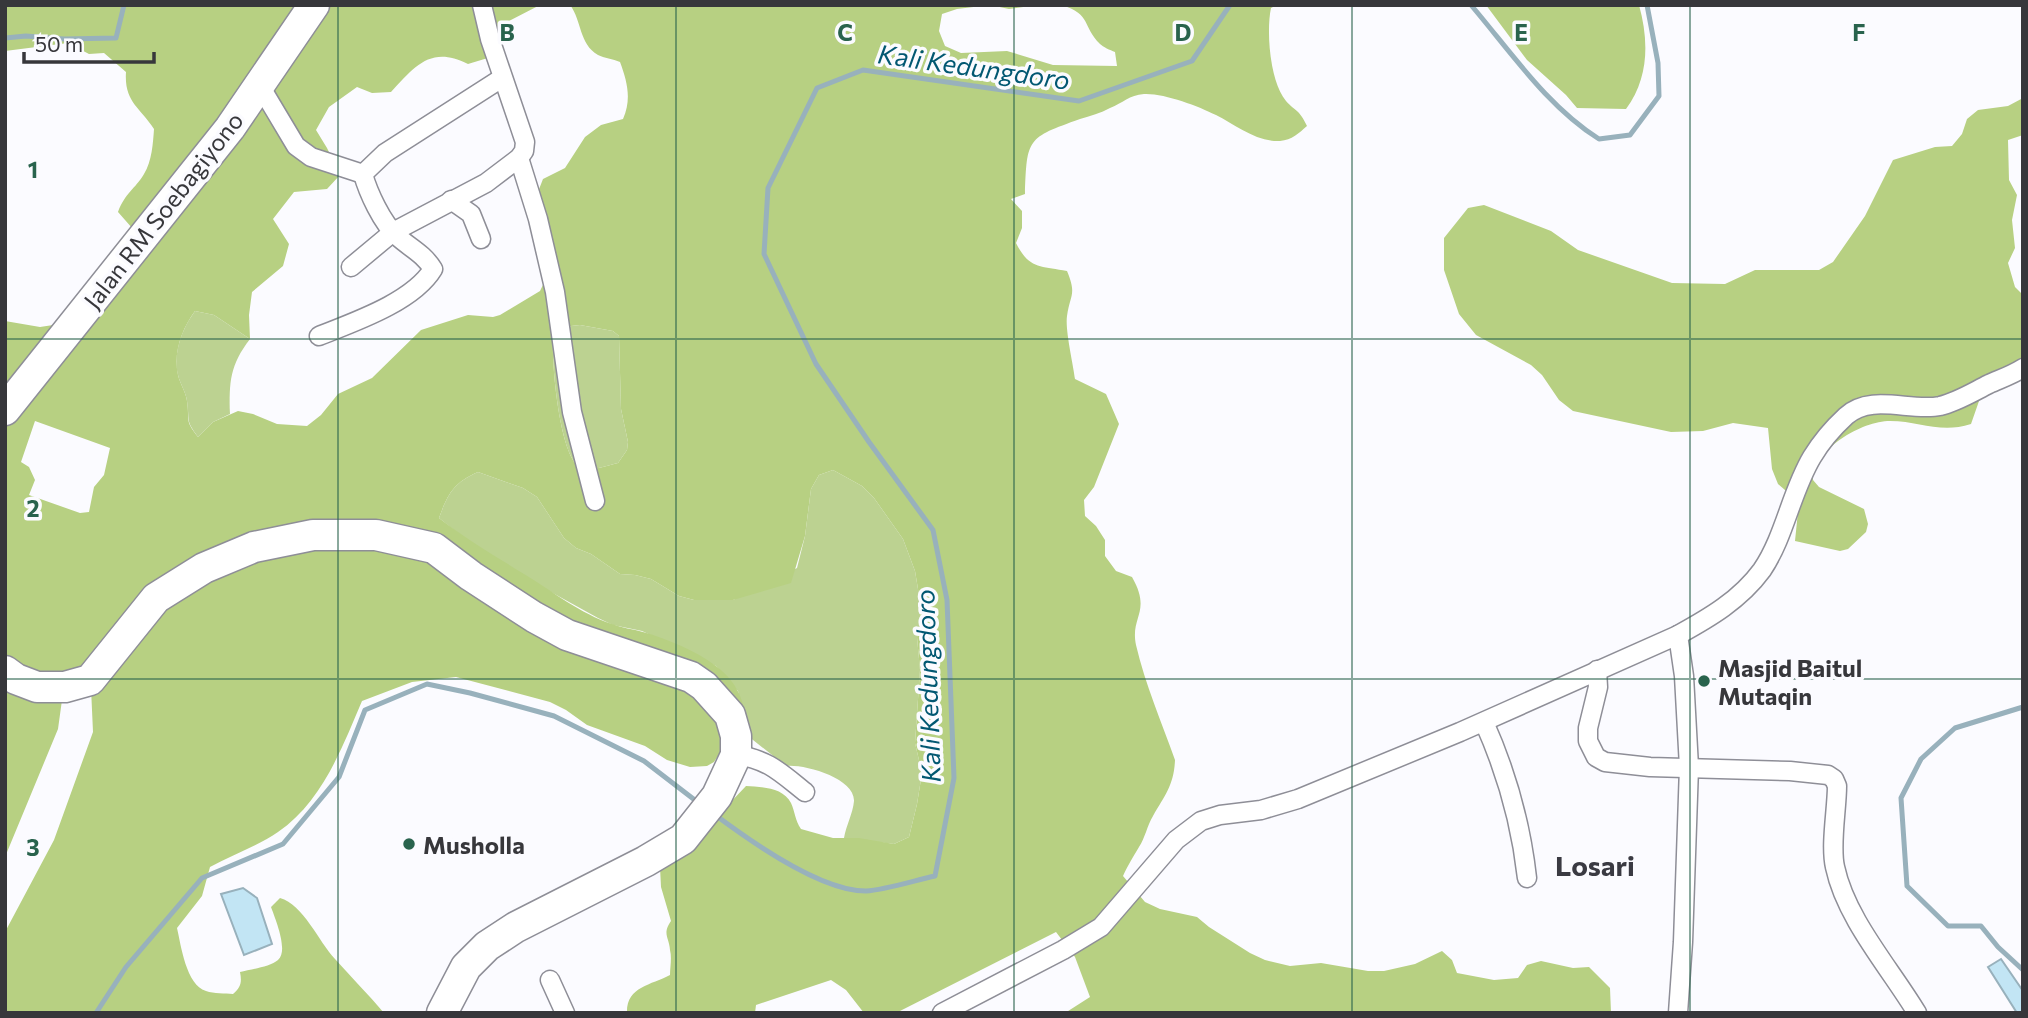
<svg xmlns="http://www.w3.org/2000/svg" width="2028" height="1018" font-family="Commissioner,sans-serif">
	<style>
		.green { fill: #bcd291 }
		.forest { fill: #b7d082; fill-rule: evenodd }
		.water { fill: #c2e5f4; stroke: #98b1bc; stroke-width: 2 }
		.lines { fill: none; stroke-linecap: round; stroke-linejoin: round }
		.stream { stroke: #98b1bc; stroke-width: 5 }
		.street-casing { stroke: #8e8e97; stroke-width: 21 }
		.primary-casing { stroke: #8e8e97; stroke-width: 33 }
		.street { stroke: #fff; stroke-width: 18 }
		.primary { stroke: #fff; stroke-width: 30 }
		.grid { fill: none; stroke: #29634d; stroke-width: 2; stroke-opacity: 0.55 }
		.poi-dot { fill: #29634d; stroke: #fbfbff; stroke-width: 2.5 }
		.labels { text-anchor: middle; dominant-baseline: central; stroke-width: 7; stroke-linejoin: round; paint-order: stroke }
		.street-label { font-size: 24px; fill: #37373b; stroke: #fbfbff }
		.poi-label { font-size: 24px; font-weight: bold; fill: #37373b; stroke: #fbfbff; text-anchor: start }
		.water-label { font-size: 26px; font-style: italic; fill: #025872; stroke: #fbfbff }
		.quarter-label { font-size: 28px; font-weight: bold; fill: #3a3a42; stroke: #fbfbff }
		.grid-label { font-size: 23px; text-anchor: middle; font-weight: bold; fill: #29634d; stroke: #fbfbff; stroke-width: 7; stroke-linejoin: round; paint-order: stroke }
	</style>
	<rect width="100%" height="100%" fill="#fbfbff"/>
	<g class="green">
		<path d="M195,311L214,315L250,339C230,365 229,382 230,414L213,422L198,437C185,419 190,422 187,401C186,392 180,384 178,375C173,352 182,329 195,311Z"/>
		<path d="M580,325L613,331L619,336L621,409L628,442L627,450L618,463C608,465 591,472 581,468C560,459 552,366 553,344L571,326Z"/>
		<path d="M833,470L862,486L874,498L903,539L915,571L918,589L921,622L917,637L920,670L915,743L922,773L917,804L909,837L894,844L844,838C846,826 853,813 854,801C855,778 804,764 786,766L748,736L738,691L716,666L642,631L613,625L598,618L540,586L464,538L439,518C448,494 453,483 478,472L523,488L537,497L564,538L576,548L591,554L620,574L635,575L651,579L679,596L694,600H733L797,568L805,536L811,489L819,475Z"/>
	</g>
	<g class="forest">
		<path d="M5,5H540L503,24L500,31L501,54L468,64C431,45 415,66 391,92L372,93L357,87L329,107L316,130L327,148L340,175L327,189L294,192L273,219L289,244L283,266L252,292L249,315L250,339L214,315L195,311C182,329 173,352 178,375C180,384 186,392 187,401C190,421 184,419 198,437L213,422L238,411L253,414L277,424L307,426L321,415L338,394L372,378L421,330L468,315L493,317L500,315L540,291L557,256L536,197L543,179L565,168L585,137L601,125L623,119C632,99 627,81 620,62C613,59 604,58 598,55C579,44 582,21 570,5H1038L1009,9L990,5L957,9L942,14L939,31L945,46L961,53L1007,51L1053,65L1117,66L1115,52C1110,50 1103,47 1100,44C1082,26 1092,15 1062,5H1277L1271,8C1266,32 1270,82 1286,101C1296,112 1299,109 1307,126C1299,133 1292,140 1280,141C1256,142 1236,125 1216,115C1198,106 1164,93 1144,94C1129,95 1123,103 1110,108C1101,113 1090,116 1080,119C1027,138 1027,138 1025,194L1011,199L1022,211V228L1016,243C1029,269 1040,266 1067,271C1077,295 1070,294 1067,316C1065,330 1073,363 1075,379L1106,394L1119,424L1094,487L1084,500L1085,516L1096,526L1105,540V556L1116,571L1132,577C1152,612 1130,616 1136,645C1145,684 1162,723 1175,760C1174,785 1165,795 1153,816C1147,826 1145,838 1139,847C1133,857 1128,865 1123,876L1145,902L1160,909L1197,917L1209,927L1250,953L1265,960L1290,966L1321,963L1368,971H1384L1415,964L1442,951L1452,960L1457,973L1494,980L1518,978L1527,965L1541,961L1573,968L1589,967L1610,988L1611,1013H1065L1090,997L1075,957L1056,932L896,1013H864L846,990L831,980L756,1005L755,1013H627C626,987 651,985 670,975C670,967 672,958 670,950C669,937 662,934 671,921L661,887L660,867L708,826L746,786C761,787 783,787 791,803C795,812 795,820 801,829L833,838H859L894,844L909,837L917,804L922,773L915,743L920,670L917,637L921,622L918,589L915,571L903,539L874,498L862,486L833,470L819,475L811,489L805,536L791,583L733,600H694L679,596L651,579L635,575L620,574L591,554L576,548L564,538L537,497L523,488L478,472C453,483 448,494 439,518C466,539 495,556 524,574C552,591 581,614 612,624C622,628 633,629 643,632C668,639 696,651 716,666C742,686 745,706 748,736L723,748L714,762L707,766L690,767L667,760L645,746L587,725L566,710L550,702L456,677L412,682L362,701C342,748 322,802 278,832C258,846 232,855 210,867L202,896L177,928C181,945 186,985 206,991C214,994 225,993 233,994C241,987 242,982 240,972C251,969 270,967 278,960C289,951 275,918 271,907L280,898C303,904 319,942 335,959C351,977 368,994 384,1013H5V932L54,840L93,732L91,688L62,700L58,729L5,857V321L40,327L86,320L147,245L118,212C125,193 135,189 144,174C152,161 153,143 154,129C140,107 124,102 126,72L104,53L89,54L68,43L5,51ZM580,325L613,331L619,336L621,409L628,442L627,450L618,463C608,465 591,472 581,468C560,459 552,366 553,344L571,326ZM35,421L110,448L104,475L94,487L89,512L80,513L29,495L35,480L29,467L21,462Z"/>
		<path d="M1486,5H1639C1649,41 1649,78 1626,109L1577,108L1566,95L1527,60Z"/>
		<path d="M2023,98V135L2008,140L2009,180L2017,195L2012,220L2015,248L2008,263L2015,287L2023,295V357L1986,381L1971,424C1940,434 1920,421 1890,421C1862,421 1813,449 1813,480L1819,487L1864,509L1868,524L1866,532L1848,549L1840,551L1795,541L1799,502L1778,484L1772,469L1768,428L1733,423L1703,431L1671,432L1573,411L1559,400L1542,375L1531,365L1476,335L1459,314L1444,270V238L1468,208L1484,205L1551,231L1578,250L1672,283L1725,284L1755,270H1819L1833,262L1865,216L1893,160L1935,147L1952,146L1962,134L1967,119L1978,110L2008,106Z"/>
	</g>
	<g class="water">
		<polygon points="243,888 257,898 272,944 244,955 221,894"/>
		<polygon points="2001,959 2023,991 2023,1013 2017,1013 1988,967"/>
	</g>
	<g class="lines">
		<g class="stream">
			<path d="M1471,5C1511,52 1547,106 1599,139L1630,135L1659,96L1658,63L1647,5"/>
			<polyline points="5,38 26,36 64,39 116,38 124,5"/>
			<polyline points="2023,707 1955,728 1921,759 1901,798 1907,886 1948,926 1981,926 1998,947 2023,970"/>
			<path d="M714,814C750,841 820,891 866,891C885,890 916,880 935,876L954,778L947,600L933,530L869,442L816,364L764,254L768,188L817,88L863,70L1079,101L1192,61L1230,5"/>
			<polyline points="96,1013 126,967 202,878 283,844 339,777 365,710 427,684 470,693 554,716 644,761 700,804"/>
		</g>
		<g class="street-casing">
			<g id="street">
				<polyline points="259,84 296,146 311,157 363,174"/>
				<polyline points="519,158 538,219 555,292 572,412 595,501"/>
				<polyline points="451,200 471,214 481,239"/>
				<polyline points="351,267 393,232 486,183 519,158 524,151 525,142 490,39 482,5"/>
				<path d="M319,336C354,322 413,302 433,269C423,253 410,248 397,236C382,223 368,192 363,174L385,153L502,78"/>
				<path d="M1597,670L1598,687L1588,728V741L1596,757L1605,762L1650,767L1790,771L1828,775L1834,779L1837,786C1837,809 1830,845 1835,867C1846,919 1890,968 1917,1013"/>
				<path d="M1484,722C1506,771 1521,824 1527,878"/>
				<path d="M736,755C768,759 781,773 805,792"/>
				<polyline points="550,980 565,1013"/>
				<path d="M942,1013L1063,950L1101,927L1176,840L1201,821L1220,815L1261,810L1298,799L1460,732L1678,635C1709,618 1740,600 1762,570C1785,536 1791,492 1812,457C1821,442 1833,428 1846,416C1871,393 1910,412 1940,406C1957,402 1973,392 1989,384C2000,379 2012,375 2023,368"/>
				<polyline points="1678,1013 1683,942 1689,767 1684,676 1678,635"/>
			</g>
		</g>
		<g class="primary-casing">
			<g id="primary">
				<polyline points="5,410 230,128 314,5"/>
				<polyline points="5,671 16,679 37,687 65,687 90,680 156,598 204,568 254,547 313,535 376,535 434,548 471,576 534,617 567,635 691,677 704,686 730,715 736,736 736,755 717,796 683,839 646,861 516,927 487,946 466,967 442,1013"/>
			</g>
		</g>
		<use href="#street" class="street"/>
		<use href="#primary" class="primary"/>
	</g>
	<path class="grid" d="M338,5V1013M676,5V1013M1014,5V1013M1352,5V1013M1690,5V1013M5,339H2023M5,679H2023"/>
	<g class="poi-dot">
		<circle cx="1704" cy="681" r="7"/>
		<circle cx="409" cy="844" r="7"/>
	</g>
	<g class="labels">
		<g class="street-label">
			<text transform="translate(163 210) rotate(-52)">Jalan RM Soebagiyono</text>
		</g>
		<g class="poi-label">
			<text x="1718" y="667">Masjid Baitul<tspan x="1718" dy="28">Mutaqin</tspan></text>
			<text x="423" y="844">Musholla</text>
		</g>
		<g class="water-label">
			<text transform="translate(974 66) rotate(8)">Kali Kedungdoro</text>
			<text transform="translate(927 686) rotate(-92)">Kali Kedungdoro</text>
		</g>
		<g class="quarter-label">
			<text x="1595" y="865">Losari</text>
		</g>
	</g>
	<g class="grid-label">
		<text x="507" y="41">B</text>
		<text x="845" y="41">C</text>
		<text x="1183" y="41">D</text>
		<text x="1521" y="41">E</text>
		<text x="1859" y="41">F</text>
		<text x="33" y="178">1</text>
		<text x="33" y="517">2</text>
		<text x="33" y="856">3</text>
	</g>
	<rect width="2028" height="1018" fill="none" stroke="#37373b" stroke-width="14"/>
	<path d="M24 52v10h130v-10" fill="none" stroke="#37373b" stroke-width="3.5"/>
	<text x="35" y="52" font-size="21" fill="#37373b" stroke="#fbfbff" stroke-width="5" paint-order="stroke">50 m</text>
</svg>
